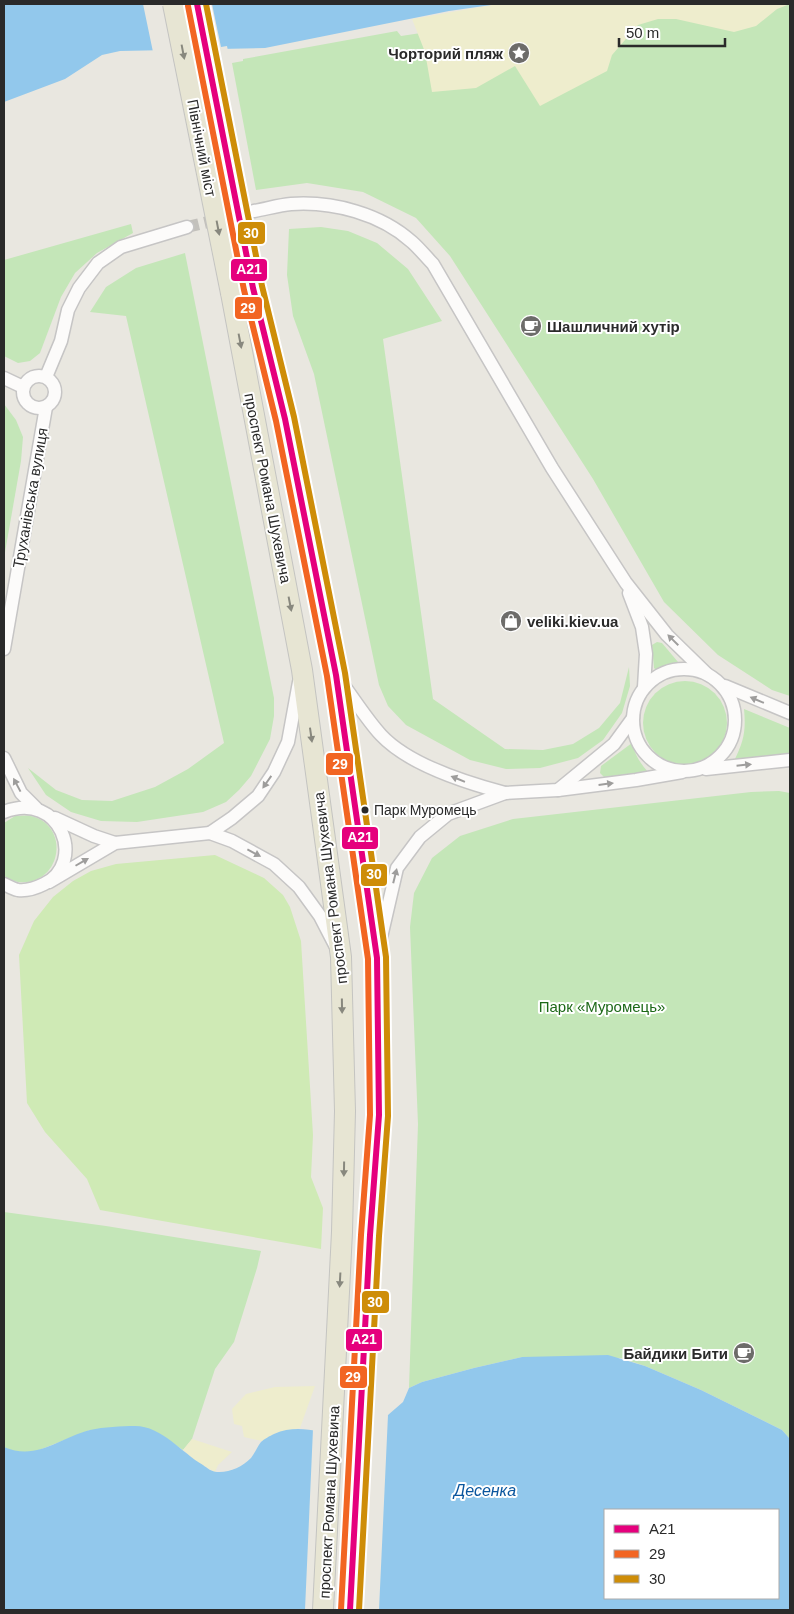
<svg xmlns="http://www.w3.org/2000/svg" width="794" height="1614" font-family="Arial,sans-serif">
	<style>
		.green { fill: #c4e6b8 }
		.sand { fill: #eeedcd }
		.pitch { fill: #cfeab5 }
		.water { fill: #92c8ec; fill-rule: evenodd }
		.pier { fill: #e9e7e0 }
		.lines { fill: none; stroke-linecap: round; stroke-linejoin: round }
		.street-tunnel { stroke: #c3c1bc; stroke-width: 12; stroke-dasharray: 12 6; stroke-linecap: butt }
		.street-casing { stroke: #c6c5c5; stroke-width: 15 }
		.primary-casing { stroke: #c4c4c1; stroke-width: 22 }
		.street { stroke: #fcfbfa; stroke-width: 12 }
		.primary { stroke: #e7e5d3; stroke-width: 20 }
		.primary-bridge-casing { stroke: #c4c4c1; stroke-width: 22; stroke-linecap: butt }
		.primary-bridge { stroke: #e7e5d3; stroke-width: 20 }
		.bus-1-casing { stroke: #fff; stroke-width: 10 }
		.bus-2-casing { stroke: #fff; stroke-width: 10 }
		.bus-3-casing { stroke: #fff; stroke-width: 10 }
		.bus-1 { stroke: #e5007d; stroke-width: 6 }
		.bus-2 { stroke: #f26522; stroke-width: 6 }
		.bus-3 { stroke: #ce8d08; stroke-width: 6 }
		.oneway { fill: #88887e }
		.oneway2 { fill: #9e9d9c }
		.bus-dot { fill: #2a2a2a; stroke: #fff; stroke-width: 2 }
		.labels { text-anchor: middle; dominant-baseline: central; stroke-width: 4; stroke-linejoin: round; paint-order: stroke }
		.bus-label { font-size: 14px; fill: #2a2a2a; stroke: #fff; text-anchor: start }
		.poi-label { font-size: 15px; font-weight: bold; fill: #2a2a2a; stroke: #fff; text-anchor: end }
		.street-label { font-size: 15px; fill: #2a2a2a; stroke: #fff }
		.park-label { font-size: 15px; fill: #1d6918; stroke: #fff }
		.water-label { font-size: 16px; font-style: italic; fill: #0a569e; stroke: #fff }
		.line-badge { stroke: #fff; stroke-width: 2 }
		.badge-label { font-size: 14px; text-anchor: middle; font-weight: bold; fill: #fff }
	</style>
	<rect width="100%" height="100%" fill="#e9e7e0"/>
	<g class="green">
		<polygon points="612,4 790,4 790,696 772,690 718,655 664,602 593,479 450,256 416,218 363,192 307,183 256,190 232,63 243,61 243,59 397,31 401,36"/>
		<polygon points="131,224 133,233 97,253 75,273 61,297 40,353 30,361 18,363 4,356 4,260"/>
		<polygon points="321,227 348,231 377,243 408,269 442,321 383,339 433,699 505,749 543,750 573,744 599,728 620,703 629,667 630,686 622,713 603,740 578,758 540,768 506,769 470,760 406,725 388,706 379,685 314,374 293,316 287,275 289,229"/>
		<polygon points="185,253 274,698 274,716 270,739 251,776 239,790 226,802 203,812 137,822 101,821 71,812 46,795 28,768 56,790 82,800 112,801 155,787 188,769 224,743 126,316 90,312 106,287 136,268"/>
		<polygon points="4,404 16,420 23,437 21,461 4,558"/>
		<polygon points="657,642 662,643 678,662 677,666 658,672 654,668 652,645"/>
		<circle cx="685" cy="723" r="42"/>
		<path d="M744,709L790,728V754L734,761C744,741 746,731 744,709Z"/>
		<path d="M632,743C635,755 640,763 648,772L604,777L600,773L601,766Z"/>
		<polygon points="779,791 790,793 790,1439 782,1430 701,1390 645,1366 621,1358 522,1357 474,1368 422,1382 409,1388 418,1124 410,927 414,893 432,858 460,836 513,819 751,792"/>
		<path d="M15,816C20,816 26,815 31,816C72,826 61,887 18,882C14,881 8,878 4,876V823Z"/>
		<polygon points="4,1212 106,1226 261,1251 257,1268 234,1342 215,1369 192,1439 183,1450 156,1432 90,1430 34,1452 15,1452 4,1447"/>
	</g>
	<g class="sand">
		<polygon points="498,4 790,4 777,9 756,26 734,32 676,19 658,19 638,25 612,55 607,71 540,106 515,66 476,88 432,92 425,52 412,19"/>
		<polygon points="315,1386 300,1428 276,1433 262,1441 244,1437 242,1426 234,1424 232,1409 246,1394 275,1387"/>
		<polygon points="192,1439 232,1452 218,1465 215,1472 197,1462 183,1450"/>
	</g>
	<polygon class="pitch" points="215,855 264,878 283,895 290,907 301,941 313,1135 311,1177 323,1208 321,1249 100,1210 87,1179 45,1132 27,1103 19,955 34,921 53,897 73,881 91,871 116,864"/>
	<g class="water">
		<polygon points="4,4 498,4 449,11 265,48 120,51 102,55 65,79 4,102"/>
		<path d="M608,1355L645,1366L701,1390L782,1430L790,1439V1610H4V1447C37,1461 59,1438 90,1430C104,1427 121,1426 135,1426C162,1426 182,1453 203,1465C207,1468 212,1472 217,1472C229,1473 242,1467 251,1458C255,1453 257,1447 261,1442C264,1439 270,1436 274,1434C301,1422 323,1436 349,1433C360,1432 371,1427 382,1425L388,1415L403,1402L409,1388L422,1382L474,1368L522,1357ZM605,1510H778V1598H605Z"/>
	</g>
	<g class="pier">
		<polygon points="143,4 212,4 221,47 227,46 228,51 153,52"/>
		<polygon points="388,1415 379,1610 305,1610 313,1429 319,1428 330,1430 349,1430 380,1423 385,1416"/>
	</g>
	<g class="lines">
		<polyline class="street-tunnel" points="187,227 246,213"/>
		<g class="street-casing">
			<g id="street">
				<path d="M254,211C266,209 279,205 291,204C333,201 381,214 412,242C420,249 426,257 433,264L552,468L626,583L667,635L707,674"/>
				<circle cx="39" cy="392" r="16"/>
				<polyline points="46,377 61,341 68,310 79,288 98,263 121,247 187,227"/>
				<polyline points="4,378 23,387"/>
				<polyline points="629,593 642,627 646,654 644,687"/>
				<polyline points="4,649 46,407"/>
				<circle cx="684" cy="720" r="51"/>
				<path d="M339,679C352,696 367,720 381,735C408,764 467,783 505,793"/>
				<polyline points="725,686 790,713"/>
				<polyline points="4,758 21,793 36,808"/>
				<polyline points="706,769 790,760"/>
				<polyline points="558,790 614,744 633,718"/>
				<path d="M4,812C61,790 87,863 44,884C36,888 27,891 18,890C13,889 8,886 4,884"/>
				<polyline points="55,818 94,836 115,843"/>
				<polyline points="210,833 232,818 258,796 274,772 288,742 299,682"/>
				<polyline points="49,882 115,843 210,833 232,841 274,864 299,887 320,916 335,945"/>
				<polyline points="379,946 397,868 420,837 448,814 505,793 558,790 636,780 682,772"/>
			</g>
		</g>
		<g class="primary-casing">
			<g id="primary">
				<polyline points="253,288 285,419 336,675 377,958 379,1115 370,1235 350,1610"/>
				<polyline points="231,293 302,670 341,957 345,1111 342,1232 323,1610"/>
			</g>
		</g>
		<use href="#street" class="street"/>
		<use href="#primary" class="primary"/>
		<g class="primary-bridge-casing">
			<g id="primary-bridge">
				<polyline points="173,4 231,293"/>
				<polyline points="197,4 253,288"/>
			</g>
		</g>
		<use href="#primary-bridge" class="primary-bridge"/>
		<g class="bus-1-casing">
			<polyline id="bus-1" points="197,4 253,288 285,419 336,675 377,958 379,1115 370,1235 350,1610"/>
		</g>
		<g class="bus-2-casing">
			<polyline id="bus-2" points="188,6 244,290 276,421 327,676 368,959 370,1115 361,1235 341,1610"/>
		</g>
		<g class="bus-3-casing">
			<polyline id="bus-3" points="206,4 262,286 294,417 345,673 386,957 388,1116 379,1236 359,1610"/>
		</g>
		<use href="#bus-1" class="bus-1"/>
		<use href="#bus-2" class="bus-2"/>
		<use href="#bus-3" class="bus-3"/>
	</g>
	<defs><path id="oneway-solid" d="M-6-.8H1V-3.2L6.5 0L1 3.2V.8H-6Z" transform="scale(1.25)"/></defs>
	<g class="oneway">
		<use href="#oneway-solid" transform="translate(183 52) rotate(79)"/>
		<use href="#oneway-solid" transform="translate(218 228) rotate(79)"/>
		<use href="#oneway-solid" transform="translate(240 341) rotate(79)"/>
		<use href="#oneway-solid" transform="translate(290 604) rotate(79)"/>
		<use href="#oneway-solid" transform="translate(311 735) rotate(82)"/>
		<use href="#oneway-solid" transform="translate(342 1006) rotate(89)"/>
		<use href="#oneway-solid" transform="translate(344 1169) rotate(91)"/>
		<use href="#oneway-solid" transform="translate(340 1280) rotate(93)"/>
	</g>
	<g class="oneway2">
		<use href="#oneway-solid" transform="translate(673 640) rotate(-135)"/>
		<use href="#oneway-solid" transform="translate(757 700) rotate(-157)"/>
		<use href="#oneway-solid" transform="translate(744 765) rotate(-6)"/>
		<use href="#oneway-solid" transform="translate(458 779) rotate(-158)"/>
		<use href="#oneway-solid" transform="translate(267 782) rotate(125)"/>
		<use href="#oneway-solid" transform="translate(606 784) rotate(-7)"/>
		<use href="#oneway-solid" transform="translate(17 785) rotate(-118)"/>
		<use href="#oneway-solid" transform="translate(254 853) rotate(28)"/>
		<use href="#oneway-solid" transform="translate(82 862) rotate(-30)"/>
		<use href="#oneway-solid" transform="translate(395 876) rotate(-76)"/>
	</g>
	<defs>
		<g id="sight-disc" transform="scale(1.125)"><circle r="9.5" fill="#6d6c6a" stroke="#fff"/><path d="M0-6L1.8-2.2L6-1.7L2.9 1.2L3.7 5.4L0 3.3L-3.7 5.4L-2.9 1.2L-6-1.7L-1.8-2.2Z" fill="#fff"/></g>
		<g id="cafe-disc" transform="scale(1.125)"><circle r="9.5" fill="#6d6c6a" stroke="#fff"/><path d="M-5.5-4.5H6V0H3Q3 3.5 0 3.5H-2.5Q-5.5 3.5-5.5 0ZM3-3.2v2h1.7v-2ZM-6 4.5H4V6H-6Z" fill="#fff"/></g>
		<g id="shop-disc" transform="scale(1.125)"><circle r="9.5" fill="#6d6c6a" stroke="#fff"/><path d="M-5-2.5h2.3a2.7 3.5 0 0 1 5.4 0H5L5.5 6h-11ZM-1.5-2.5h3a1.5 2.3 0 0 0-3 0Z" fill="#fff"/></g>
	</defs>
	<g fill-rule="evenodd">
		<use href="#sight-disc" x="519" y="53"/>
		<use href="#cafe-disc" x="531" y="326"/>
		<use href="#shop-disc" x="511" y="621"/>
		<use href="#cafe-disc" x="744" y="1353"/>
	</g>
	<circle class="bus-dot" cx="365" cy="810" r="4.5"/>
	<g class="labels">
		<g class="bus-label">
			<text x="374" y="810">Парк Муромець</text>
		</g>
		<g class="poi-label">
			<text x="503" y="53">Чорторий пляж</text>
			<text x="547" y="326" text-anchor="start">Шашличний хутір</text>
			<text x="527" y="621" text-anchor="start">veliki.kiev.ua</text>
			<text x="728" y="1353">Байдики Бити</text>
		</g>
		<g class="street-label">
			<text transform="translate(202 148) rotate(79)">Північний міст</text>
			<text transform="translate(268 488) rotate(79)">проспект Романа Шухевича</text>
			<text transform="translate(30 498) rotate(-80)">Труханівська вулиця</text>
			<text transform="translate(330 888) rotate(-97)">проспект Романа Шухевича</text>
			<text transform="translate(329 1502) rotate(-87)">проспект Романа Шухевича</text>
		</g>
		<g class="park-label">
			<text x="602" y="1006">Парк «Муромець»</text>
		</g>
		<g class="water-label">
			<text x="485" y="1490">Десенка</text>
		</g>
	</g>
	<g class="line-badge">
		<rect x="237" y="221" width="29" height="24" rx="5" fill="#ce8d08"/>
		<rect x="230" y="258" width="38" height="24" rx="5" fill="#e5007d"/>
		<rect x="234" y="296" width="29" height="24" rx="5" fill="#f26522"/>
		<rect x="325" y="752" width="29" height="24" rx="5" fill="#f26522"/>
		<rect x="341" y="826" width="38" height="24" rx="5" fill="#e5007d"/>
		<rect x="360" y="863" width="28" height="24" rx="5" fill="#ce8d08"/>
		<rect x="361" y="1290" width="29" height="24" rx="5" fill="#ce8d08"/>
		<rect x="345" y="1328" width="38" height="24" rx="5" fill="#e5007d"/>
		<rect x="339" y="1365" width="29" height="24" rx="5" fill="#f26522"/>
	</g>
	<g class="badge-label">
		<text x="251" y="238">30</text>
		<text x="249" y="274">А21</text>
		<text x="248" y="313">29</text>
		<text x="340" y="769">29</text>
		<text x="360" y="842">А21</text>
		<text x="374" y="879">30</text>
		<text x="375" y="1307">30</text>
		<text x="364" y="1344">А21</text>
		<text x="353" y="1382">29</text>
	</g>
	<rect width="794" height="1614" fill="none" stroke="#2a2a2a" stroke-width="10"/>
	<rect x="604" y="1509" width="175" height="90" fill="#ffffff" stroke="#aaaaaa"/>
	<rect x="614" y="1525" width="25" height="8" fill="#e5007d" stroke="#aaaaaa"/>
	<text x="649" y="1534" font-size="15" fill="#2a2a2a">А21</text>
	<rect x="614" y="1550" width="25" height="8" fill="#f26522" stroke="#aaaaaa"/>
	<text x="649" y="1559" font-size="15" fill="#2a2a2a">29</text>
	<rect x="614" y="1575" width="25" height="8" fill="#ce8d08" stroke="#aaaaaa"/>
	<text x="649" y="1584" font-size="15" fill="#2a2a2a">30</text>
	<path d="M619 38v8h106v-8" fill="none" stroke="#2a2a2a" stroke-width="2.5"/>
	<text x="626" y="38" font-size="15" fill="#2a2a2a" stroke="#ffffff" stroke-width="4" paint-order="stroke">50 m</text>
</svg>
